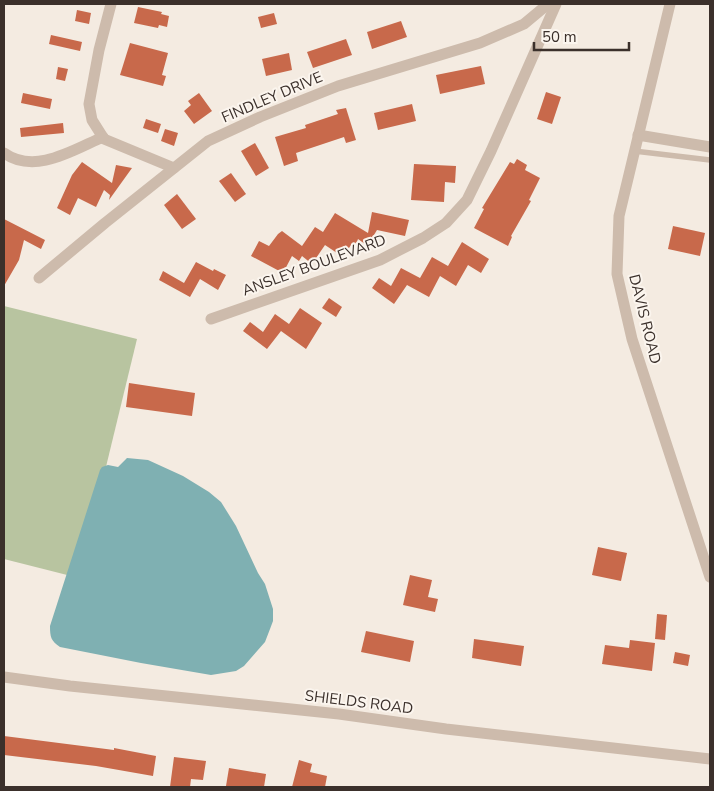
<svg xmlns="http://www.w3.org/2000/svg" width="714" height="791" font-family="'Nunito Sans',sans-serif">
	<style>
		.green { fill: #b8c4a0 }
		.water { fill: #7fb0b2 }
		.building { fill: #c8694b }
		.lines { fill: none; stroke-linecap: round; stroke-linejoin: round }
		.service { stroke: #cdbbac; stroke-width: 5.5 }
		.minor { stroke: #cdbbac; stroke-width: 11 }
		.labels { text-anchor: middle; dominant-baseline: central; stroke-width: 4; stroke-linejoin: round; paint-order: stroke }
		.street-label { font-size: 15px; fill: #3b302b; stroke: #fbf5ee }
	</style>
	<rect width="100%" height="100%" fill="#f4ebe1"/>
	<polygon class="green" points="4,306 137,339 79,578 4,559"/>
	<path class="water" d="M127,458L148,460L183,476L209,492L221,502L236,526L258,573L265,584L273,609V621L270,629L265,642L244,666L236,671L211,675L141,663L60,647C51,641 50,637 50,626L100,470L102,467L108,465L118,467Z"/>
	<g class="building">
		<polygon points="138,7 162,12 161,14 169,16 167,27 159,25 158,28 134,23"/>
		<polygon points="77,10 91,13 89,24 75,21"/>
		<polygon points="274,13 277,24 261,28 258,17"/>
		<polygon points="401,21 407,37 372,49 367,32"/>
		<polygon points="51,35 82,42 80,51 49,44"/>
		<polygon points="346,39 352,55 313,68 307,52"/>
		<polygon points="130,43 168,53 162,75 166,76 163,86 120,75"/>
		<polygon points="289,53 292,70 266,76 262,59"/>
		<polygon points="481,66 485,84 440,94 436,75"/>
		<polygon points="58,67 68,69 65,81 56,79"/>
		<polygon points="546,92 561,97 552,124 537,119"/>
		<polygon points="23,93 52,99 50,109 21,103"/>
		<polygon points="199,93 212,111 194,124 184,111 191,105 188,101"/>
		<polygon points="412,104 416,121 378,130 374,113"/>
		<polygon points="346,108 356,140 346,143 344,137 296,153 298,161 284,166 275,137 306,128 305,125 338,114 336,110"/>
		<polygon points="146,119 161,124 158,133 143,128"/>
		<polygon points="63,123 64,133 21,137 20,128"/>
		<polygon points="165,129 178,133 174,146 161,141"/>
		<polygon points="255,143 269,168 256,176 241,151"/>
		<polygon points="517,159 527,165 525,170 540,178 529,200 531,201 511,236 512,237 508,246 474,228 484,209 482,208 510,162 514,164"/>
		<polygon points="82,162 112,183 116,165 132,168 109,200 110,195 104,190 96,207 78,198 70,215 57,208 72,175"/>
		<polygon points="414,164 456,166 455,183 445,182 444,202 411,200"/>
		<polygon points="231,173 246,194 235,202 219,181"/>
		<polygon points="177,194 196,219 182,229 164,205"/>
		<polygon points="372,212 409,220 405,236 377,230 366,248 365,247 365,244 358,239 356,244 353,242 343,257 325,245 312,264 302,256 299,261 292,256 283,273 251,256 259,241 269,246 278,234 282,231 302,246 315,227 323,232 335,213 368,233"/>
		<polygon points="4,219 45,240 41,249 24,240 19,260 4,286"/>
		<polygon points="673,226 705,233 700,256 668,249"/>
		<polygon points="462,242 489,259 481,273 468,265 456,286 440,276 429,297 407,285 394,304 372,288 379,278 391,286 401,268 420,278 432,257 448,266"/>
		<polygon points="196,262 213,271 214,269 226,275 218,290 200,279 190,297 159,280 163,271 184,283"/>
		<polygon points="329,298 342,307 336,317 322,308"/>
		<polygon points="300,308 322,323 306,349 281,331 267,349 243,331 250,322 263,332 275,314 289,324"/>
		<polygon points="129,383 195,393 192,416 126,407"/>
		<polygon points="598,547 627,553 621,581 592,575"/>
		<polygon points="410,575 432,580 428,597 438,599 435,612 403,605"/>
		<polygon points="657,614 667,615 665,640 655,639"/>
		<polygon points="366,631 414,641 410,662 361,652"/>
		<polygon points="474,639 524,646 521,666 472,658"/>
		<polygon points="630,640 655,643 652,671 602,664 605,645 629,648"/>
		<polygon points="675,652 690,655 688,666 673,663"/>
		<polygon points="4,736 114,750 114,748 156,756 153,776 96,766 4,755"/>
		<polygon points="174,757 206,761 203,780 191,779 190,787 170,787"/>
		<polygon points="299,760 312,764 310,772 327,776 325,787 292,787"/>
		<polygon points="229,768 266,774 264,787 226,786"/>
	</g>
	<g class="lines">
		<polyline class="service" points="634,151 710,160"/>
		<g class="minor">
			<polyline points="111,4 99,50 89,104 92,120 104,139 174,168"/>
			<polyline points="670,4 619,216 617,274 632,339 710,577"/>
			<polyline points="638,135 710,147"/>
			<path d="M4,153C35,175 73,150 103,137"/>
			<polyline points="39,278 105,223 208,141 260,117 338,86 480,43 524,24 548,4"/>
			<polyline points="211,319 380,260 423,238 446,223 467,200 491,151 556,4"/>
			<polyline points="4,677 70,686 339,714 446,729 710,759"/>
		</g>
	</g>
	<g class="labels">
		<g class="street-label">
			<text transform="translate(272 97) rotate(-23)">FINDLEY DRIVE</text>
			<text transform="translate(314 265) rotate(-20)">ANSLEY BOULEVARD</text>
			<text transform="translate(645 319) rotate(76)">DAVIS ROAD</text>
			<text transform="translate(359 702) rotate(7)">SHIELDS ROAD</text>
		</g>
	</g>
	<rect width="714" height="791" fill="none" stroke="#3b302b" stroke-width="10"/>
	<path d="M534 42v8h95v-8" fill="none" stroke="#3b302b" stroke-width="2.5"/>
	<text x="542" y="42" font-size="15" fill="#3b302b" stroke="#fbf5ee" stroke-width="4" paint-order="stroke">50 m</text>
</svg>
